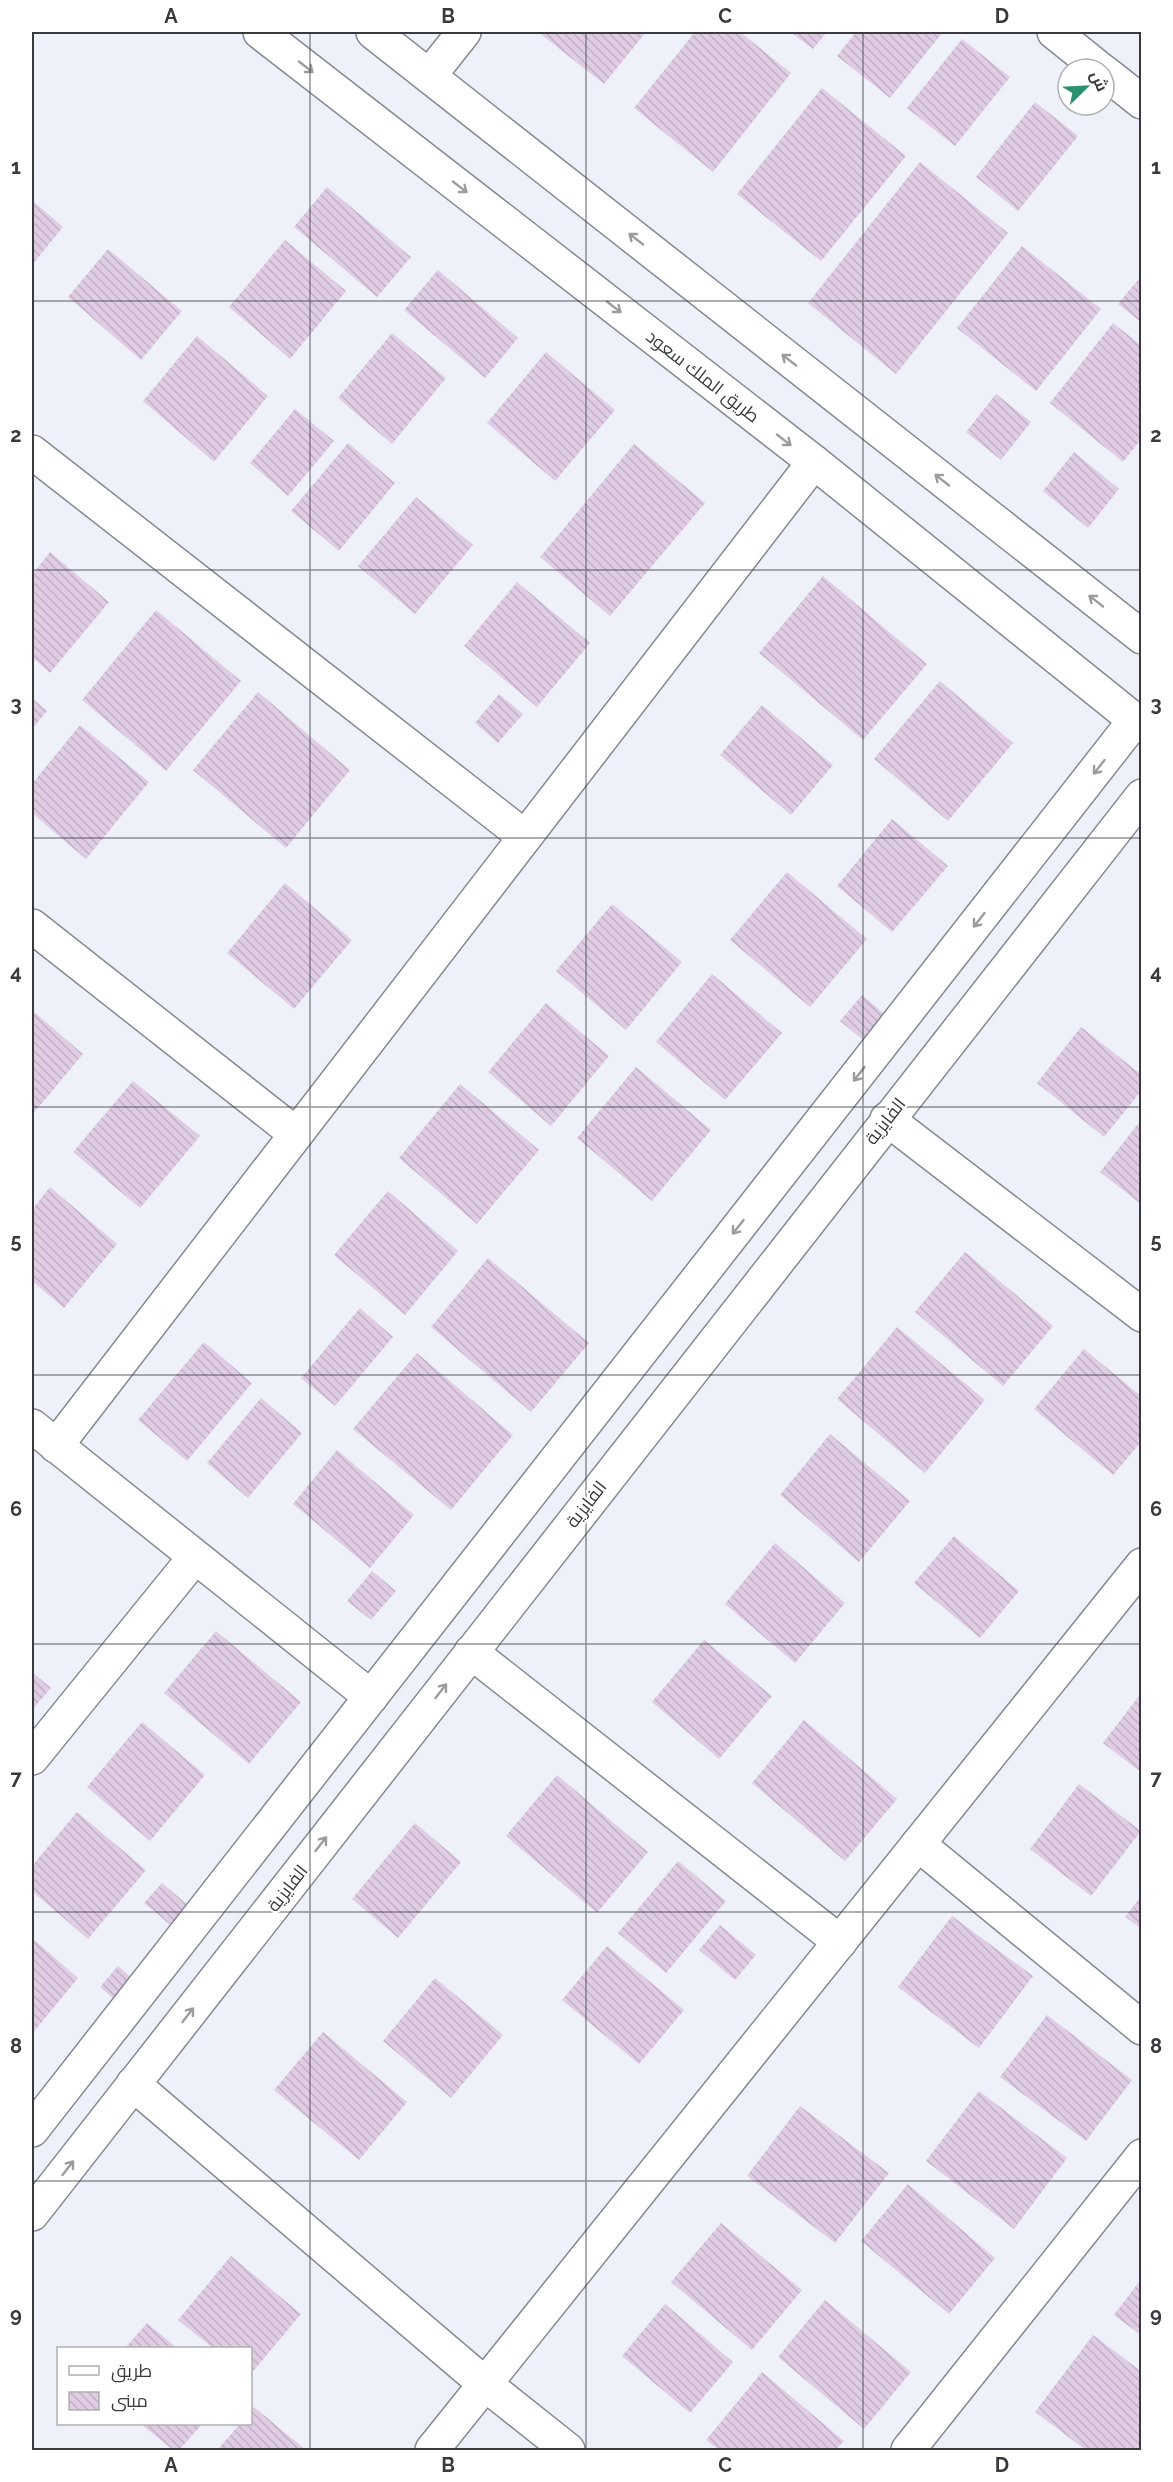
<svg xmlns="http://www.w3.org/2000/svg" width="1173" height="2482" font-family="Raleway,Cairo,sans-serif">
	<style>
		.building { fill: url(#building-back-hatch) }
		.lines { fill: none; stroke-linecap: round; stroke-linejoin: round }
		.street-casing { stroke: #868992; stroke-width: 36 }
		.secondary-casing { stroke: #868992; stroke-width: 36 }
		.street { stroke: #fff; stroke-width: 33 }
		.secondary { stroke: #fff; stroke-width: 33 }
		.oneway { stroke: #9c9c9e }
		.grid { fill: none; stroke: #393a3e; stroke-width: 1.5; stroke-opacity: 0.55 }
		.labels { text-anchor: middle; dominant-baseline: central; stroke-width: 4.5; stroke-linejoin: round; paint-order: stroke }
		.street-label { font-size: 18px; fill: #393a3e; stroke: #fff }
		.neatline { fill: none; stroke: #393a3e; stroke-width: 2 }
		.grid-label { font-size: 20px; text-anchor: middle; font-weight: bold; fill: #393a3e }
	</style>
	<defs>
		<pattern id="building-back-hatch" width="6" height="6" patternUnits="userSpaceOnUse" patternTransform="scale(1.5)"><rect width="6" height="6" fill="#e0cce5"/><path d="M-1 5l2 2M0 0l6 6M5-1l2 2" fill="none" stroke="#c1b0c6"/></pattern>
	</defs>
	<rect width="100%" height="100%" fill="#eef1fa"/>
	<g class="building">
		<polygon points="538,32 646,32 604,84"/>
		<polygon points="695,32 740,32 791,73 713,172 634,108"/>
		<polygon points="790,32 827,32 813,49"/>
		<polygon points="856,32 943,32 890,98 837,56"/>
		<polygon points="962,39 1010,77 955,146 907,108"/>
		<polygon points="822,88 906,156 821,261 737,194"/>
		<polygon points="1035,102 1078,136 1018,211 976,177"/>
		<polygon points="920,162 1008,233 896,374 808,303"/>
		<polygon points="327,187 411,257 377,297 294,227"/>
		<polygon points="32,200 63,227 32,265"/>
		<polygon points="285,240 346,291 290,359 229,307"/>
		<polygon points="1022,246 1101,309 1036,391 957,328"/>
		<polygon points="108,249 182,311 141,360 68,297"/>
		<polygon points="438,270 518,338 485,378 404,310"/>
		<polygon points="1142,275 1142,323 1118,304"/>
		<polygon points="1113,323 1142,346 1142,438 1123,462 1050,403"/>
		<polygon points="392,333 446,378 392,444 338,398"/>
		<polygon points="197,336 268,396 214,462 143,401"/>
		<polygon points="546,352 615,410 555,481 487,423"/>
		<polygon points="996,394 1031,422 1001,460 966,432"/>
		<polygon points="295,409 334,441 288,496 250,463"/>
		<polygon points="348,443 395,483 339,551 291,511"/>
		<polygon points="634,444 705,503 610,616 540,557"/>
		<polygon points="1074,452 1119,489 1088,528 1043,491"/>
		<polygon points="416,497 473,545 415,614 358,566"/>
		<polygon points="50,552 109,602 50,673 32,657 32,575"/>
		<polygon points="823,576 927,664 863,740 759,653"/>
		<polygon points="517,582 590,643 537,707 464,646"/>
		<polygon points="156,610 241,681 166,771 82,700"/>
		<polygon points="940,681 1013,743 948,821 874,759"/>
		<polygon points="258,692 350,770 286,848 193,770"/>
		<polygon points="499,694 523,714 498,743 475,723"/>
		<polygon points="32,698 47,711 32,729"/>
		<polygon points="762,705 833,765 791,815 720,755"/>
		<polygon points="80,725 149,782 86,859 32,813 32,784"/>
		<polygon points="892,819 948,866 892,932 837,886"/>
		<polygon points="787,872 867,939 810,1007 730,940"/>
		<polygon points="285,883 352,940 294,1009 227,953"/>
		<polygon points="612,904 682,962 626,1030 556,971"/>
		<polygon points="712,974 782,1033 725,1100 656,1042"/>
		<polygon points="862,995 889,1018 868,1044 840,1021"/>
		<polygon points="546,1003 609,1056 551,1126 488,1072"/>
		<polygon points="32,1010 83,1054 32,1115"/>
		<polygon points="1081,1027 1142,1075 1142,1090 1104,1137 1037,1083"/>
		<polygon points="636,1067 711,1130 652,1201 577,1138"/>
		<polygon points="133,1081 200,1136 140,1208 73,1152"/>
		<polygon points="460,1084 539,1150 477,1224 399,1158"/>
		<polygon points="1142,1119 1142,1205 1100,1172"/>
		<polygon points="50,1187 117,1244 64,1308 32,1281 32,1210"/>
		<polygon points="388,1191 458,1251 405,1315 334,1255"/>
		<polygon points="965,1252 1053,1326 1003,1386 915,1312"/>
		<polygon points="488,1258 589,1343 531,1412 431,1327"/>
		<polygon points="360,1308 393,1337 335,1406 301,1378"/>
		<polygon points="897,1327 985,1400 925,1473 837,1399"/>
		<polygon points="204,1342 252,1383 187,1461 138,1420"/>
		<polygon points="1084,1349 1142,1397 1142,1441 1113,1475 1034,1409"/>
		<polygon points="417,1353 513,1435 451,1510 353,1429"/>
		<polygon points="261,1398 302,1433 248,1498 207,1463"/>
		<polygon points="830,1434 910,1501 859,1562 780,1495"/>
		<polygon points="337,1450 414,1515 370,1568 293,1504"/>
		<polygon points="954,1536 1019,1591 980,1638 914,1583"/>
		<polygon points="775,1543 845,1603 795,1663 725,1604"/>
		<polygon points="372,1571 396,1591 371,1620 347,1601"/>
		<polygon points="216,1631 301,1702 249,1764 164,1693"/>
		<polygon points="704,1640 772,1696 719,1759 652,1702"/>
		<polygon points="32,1672 51,1688 32,1710"/>
		<polygon points="1142,1692 1142,1773 1103,1743"/>
		<polygon points="804,1720 897,1799 845,1861 752,1783"/>
		<polygon points="142,1722 205,1775 150,1841 87,1787"/>
		<polygon points="557,1775 648,1852 597,1913 506,1836"/>
		<polygon points="1079,1784 1141,1831 1091,1896 1030,1849"/>
		<polygon points="77,1812 146,1870 88,1939 32,1891 32,1866"/>
		<polygon points="415,1823 461,1862 398,1938 352,1899"/>
		<polygon points="678,1861 726,1901 666,1973 618,1933"/>
		<polygon points="162,1883 190,1907 173,1927 144,1903"/>
		<polygon points="1142,1895 1142,1929 1125,1917"/>
		<polygon points="952,1916 1033,1976 979,2048 898,1987"/>
		<polygon points="720,1925 756,1955 735,1980 699,1950"/>
		<polygon points="32,1938 78,1978 32,2034"/>
		<polygon points="607,1946 684,2010 639,2064 562,2000"/>
		<polygon points="118,1966 138,1983 120,2004 100,1987"/>
		<polygon points="435,1978 503,2035 451,2098 383,2041"/>
		<polygon points="1047,2015 1132,2080 1086,2141 1000,2077"/>
		<polygon points="323,2032 407,2102 359,2160 274,2090"/>
		<polygon points="979,2091 1067,2158 1014,2229 926,2161"/>
		<polygon points="800,2106 889,2173 835,2243 747,2176"/>
		<polygon points="908,2184 995,2258 949,2314 861,2241"/>
		<polygon points="721,2223 802,2290 752,2350 671,2282"/>
		<polygon points="231,2256 301,2314 250,2375 250,2348 213,2348 178,2320"/>
		<polygon points="1142,2278 1142,2336 1114,2315"/>
		<polygon points="825,2300 911,2372 864,2429 778,2357"/>
		<polygon points="665,2304 733,2362 690,2413 622,2356"/>
		<polygon points="147,2323 177,2348 125,2348"/>
		<polygon points="1093,2335 1142,2372 1142,2450 1086,2450 1035,2412"/>
		<polygon points="762,2372 844,2441 835,2450 719,2450 706,2440"/>
		<polygon points="254,2407 306,2450 217,2450 240,2424 250,2424 250,2411"/>
		<polygon points="141,2424 202,2424 179,2450 173,2450"/>
	</g>
	<g class="lines">
		<g class="street-casing">
			<g id="street">
				<polyline points="1054,32 1100,69"/>
				<polyline points="1104,72 1142,102"/>
				<polyline points="429,76 464,32"/>
				<polyline points="32,452 525,837"/>
				<polyline points="32,926 296,1134"/>
				<polyline points="887,1119 1142,1315"/>
				<polyline points="32,1426 371,1697"/>
				<polyline points="56,1446 814,462"/>
				<polyline points="471,1652 840,1942"/>
				<polyline points="32,1758 195,1557"/>
				<polyline points="918,1844 1142,2028"/>
				<polyline points="133,2084 485,2384 568,2450"/>
				<polyline points="32,2130 1135,720"/>
				<polyline points="32,2214 1142,796"/>
				<polyline points="432,2450 1142,1565"/>
				<polyline points="908,2450 1142,2156"/>
			</g>
		</g>
		<g class="secondary-casing">
			<g id="secondary">
				<polyline points="260,32 814,462 1142,726"/>
				<polyline points="373,32 1142,637"/>
			</g>
		</g>
		<use href="#street" class="street"/>
		<use href="#secondary" class="secondary"/>
	</g>
	<defs><path id="oneway-shaft" d="M-6 0H5M1.5-3L5.5 0L1.5 3" fill="none" stroke-width="1.6" stroke-linecap="round" stroke-linejoin="round" transform="scale(1.5)"/></defs>
	<g class="oneway">
		<use href="#oneway-shaft" transform="translate(306 67) rotate(38)"/>
		<use href="#oneway-shaft" transform="translate(460 187) rotate(38)"/>
		<use href="#oneway-shaft" transform="translate(636 239) rotate(-142)"/>
		<use href="#oneway-shaft" transform="translate(614 307) rotate(38)"/>
		<use href="#oneway-shaft" transform="translate(789 360) rotate(-142)"/>
		<use href="#oneway-shaft" transform="translate(784 440) rotate(38)"/>
		<use href="#oneway-shaft" transform="translate(942 480) rotate(-142)"/>
		<use href="#oneway-shaft" transform="translate(1096 601) rotate(-142)"/>
		<use href="#oneway-shaft" transform="translate(1099 767) rotate(128)"/>
		<use href="#oneway-shaft" transform="translate(979 920) rotate(128)"/>
		<use href="#oneway-shaft" transform="translate(859 1074) rotate(128)"/>
		<use href="#oneway-shaft" transform="translate(738 1227) rotate(128)"/>
		<use href="#oneway-shaft" transform="translate(441 1691) rotate(-52)"/>
		<use href="#oneway-shaft" transform="translate(321 1844) rotate(-52)"/>
		<use href="#oneway-shaft" transform="translate(188 2015) rotate(-52)"/>
		<use href="#oneway-shaft" transform="translate(68 2168) rotate(-52)"/>
	</g>
	<path class="grid" d="M310,32V2450M586,32V2450M863,32V2450M32,301H1142M32,570H1142M32,838H1142M32,1107H1142M32,1375H1142M32,1644H1142M32,1912H1142M32,2181H1142"/>
	<g class="labels">
		<g class="street-label">
			<text transform="translate(703 376) rotate(38)">طريق الملك سعود</text>
			<text transform="translate(885 1121) rotate(-52)">الفايزية</text>
			<text transform="translate(586 1504) rotate(-52)">الفايزية</text>
			<text transform="translate(287 1888) rotate(-52)">الفايزية</text>
		</g>
	</g>
	<rect width="1173" height="2482" fill="none" stroke="#ffffff" stroke-width="66"/>
	<rect x="57" y="2347" width="195" height="78" fill="#ffffff" stroke="#b0b0b2" stroke-width="1.5"/>
	<rect x="69" y="2366" width="30" height="9" fill="#ffffff" stroke="#b0b0b2" stroke-width="1.5"/>
	<text x="111" y="2377" font-size="18" fill="#393a3e">طريق</text>
	<rect x="69" y="2392" width="30" height="18" fill="url(#building-back-hatch)" stroke="#b0b0b2" stroke-width="1.5"/>
	<text x="111" y="2407" font-size="18" fill="#393a3e">مبنى</text>
	<g transform="translate(1086 87) rotate(66)"><circle r="28" fill="#ffffff" stroke="#b0b0b2" stroke-width="1.5"/>
	<path d="M0-4.5L10 22L0 15L-10 22Z" fill="#2b906c"/>
	<text y="-9" font-size="16" font-weight="bold" text-anchor="middle" fill="#393a3e">ش</text>
	</g>
	<rect x="33" y="33" width="1107" height="2416" class="neatline"/>
	<g class="grid-label">
		<text x="171" y="23">A</text>
		<text x="448" y="23">B</text>
		<text x="725" y="23">C</text>
		<text x="1002" y="23">D</text>
		<text x="16" y="174">1</text>
		<text x="1156" y="174">1</text>
		<text x="16" y="442">2</text>
		<text x="1156" y="442">2</text>
		<text x="16" y="711">3</text>
		<text x="1156" y="711">3</text>
		<text x="16" y="979">4</text>
		<text x="1156" y="979">4</text>
		<text x="16" y="1248">5</text>
		<text x="1156" y="1248">5</text>
		<text x="16" y="1516">6</text>
		<text x="1156" y="1516">6</text>
		<text x="16" y="1785">7</text>
		<text x="1156" y="1785">7</text>
		<text x="16" y="2053">8</text>
		<text x="1156" y="2053">8</text>
		<text x="16" y="2322">9</text>
		<text x="1156" y="2322">9</text>
		<text x="171" y="2472">A</text>
		<text x="448" y="2472">B</text>
		<text x="725" y="2472">C</text>
		<text x="1002" y="2472">D</text>
	</g>
</svg>
